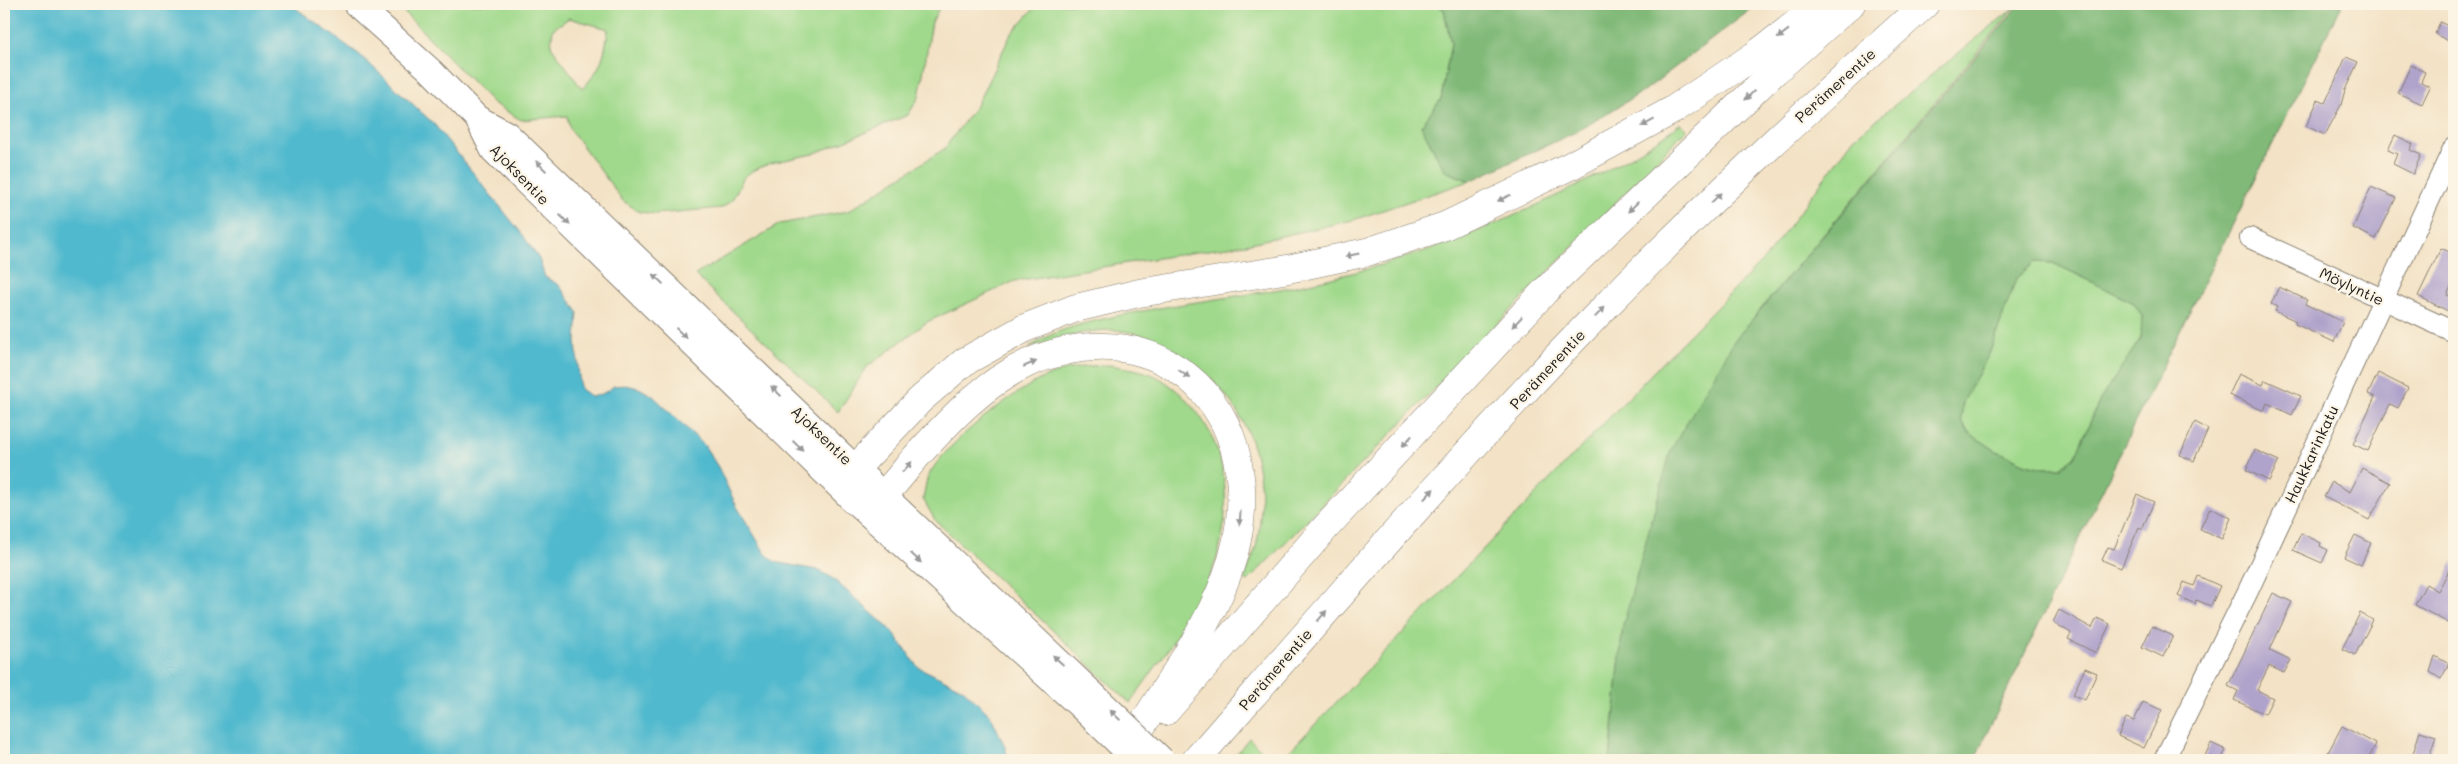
<svg xmlns="http://www.w3.org/2000/svg" width="2458" height="764" font-family="Mali,sans-serif">
	<style>
		.green { fill: #a0d98c; stroke: #5e7a54; fill-rule: evenodd }
		.forest { fill: #80b978; stroke: #4e6a4a; fill-rule: evenodd }
		.water { fill: #51b9ce; stroke: #366a75 }
		.building { fill: #afa2cb }
		.lines { fill: none; stroke-linecap: round; stroke-linejoin: round }
		.minor-casing { stroke: #887f70; stroke-width: 22 }
		.major-casing { stroke: #887f70; stroke-width: 27 }
		.highway-casing { stroke: #887f70; stroke-width: 29 }
		.minor { stroke: #fff; stroke-width: 20 }
		.major { stroke: #fff; stroke-width: 25 }
		.highway { stroke: #fff; stroke-width: 28 }
		.major-bridge-casing { stroke: #887f70; stroke-width: 27; stroke-linecap: butt }
		.major-bridge { stroke: #fff; stroke-width: 25 }
		.oneway { fill: #999 }
		.labels { text-anchor: middle; dominant-baseline: central; stroke-width: 4.5; stroke-linejoin: round; paint-order: stroke }
		.street-label { font-size: 15px; fill: #1c1c1c; stroke: #fcf5e5 }
	</style>
	<rect width="100%" height="100%" fill="#fcf5e5"/>
	<filter id="ink" filterUnits="userSpaceOnUse"><feTurbulence type="fractalNoise" baseFrequency=".02" numOctaves="2"/><feDisplacementMap in="SourceGraphic" scale="10" xChannelSelector="R" yChannelSelector="G"/><feConvolveMatrix kernelMatrix="1 2 1 2 8 2 1 2 1" color-interpolation-filters="sRGB"/></filter>
	<filter id="wash" filterUnits="userSpaceOnUse"><feTurbulence type="fractalNoise" baseFrequency=".0096" numOctaves="4" result="noise"/><feDisplacementMap in="SourceGraphic" scale="20" xChannelSelector="R" yChannelSelector="G"/><feGaussianBlur stdDeviation="1.12" result="paint"/><feColorMatrix in="noise" values="0 0 0 0 0 0 0 0 0 0 0 0 0 0 0 0 0 1.4 0 .05"/><feComposite in="paint" operator="in"/></filter>
	<g filter="url(#wash)">
		<rect width="100%" height="100%" fill="#f3e2c5"/>
		<g class="green">
			<path d="M396,4H941L932,22L919,97L908,115L813,154L771,163L754,170L744,177L732,200L722,208L655,214L640,212L623,201L570,129L567,116L521,120L493,103ZM569,18L608,29C605,56 601,69 582,89L551,46L553,29Z"/>
			<polygon points="1038,4 1437,4 1444,10 1451,44 1441,99 1421,126 1445,171 1470,181 1353,220 1246,244 1015,281 927,322 867,367 838,412 695,275 780,224 848,211 944,149 976,106 1011,34"/>
			<polygon points="2015,7 1734,341 1623,625 1610,760 1281,760 1654,371 1767,256 1854,138"/>
			<path d="M1681,123L1687,129L1248,581L1244,579C1248,568 1254,555 1257,543C1270,471 1251,406 1191,362C1167,344 1141,331 1111,330C1084,330 1055,340 1029,348C1055,328 1090,322 1121,315C1175,304 1231,298 1285,288C1382,270 1473,237 1560,194C1603,173 1643,152 1681,123Z"/>
			<polygon points="2035,262 2053,263 2078,275 2134,303 2142,316 2141,338 2100,400 2075,457 2060,468 2044,468 2026,464 1995,450 1969,433 1961,420 1963,402 1990,352 2016,279"/>
			<path d="M1110,365C1126,368 1147,370 1161,379C1227,421 1239,503 1212,571C1194,617 1158,663 1130,703L935,520L923,499C925,492 925,483 928,477C943,444 1017,388 1050,375C1069,367 1090,366 1110,365Z"/>
			<polygon points="1249,738 1271,760 1232,760"/>
		</g>
		<g class="forest">
			<polygon points="1437,4 1758,4 1644,91 1578,131 1470,181 1445,171 1421,126 1441,99 1451,44 1444,10"/>
			<path d="M2020,4H2342L2137,418L1974,760H1610L1623,625L1671,450L1734,341ZM2035,262L2053,263L2078,275L2134,303L2142,316L2141,338L2100,400L2075,457L2060,468H2044L2026,464L1995,450L1969,433L1961,419L1963,402L1990,352L2016,279Z"/>
		</g>
		<polygon class="water" points="4,4 290,4 360,55 434,124 522,234 539,259 545,277 559,285 578,312 576,341 580,389 592,397 604,393 614,386 625,385 639,388 653,396 704,445 718,467 736,505 765,553 775,562 817,570 831,577 892,631 918,667 963,689 991,716 1006,749 1007,760 4,760"/>
		<g id="blocks">
			<g class="building">
				<polygon points="2440,22 2454,29 2454,44 2435,34"/>
				<polygon points="2346,57 2358,62 2345,90 2341,105 2325,135 2306,126 2318,100 2325,103"/>
				<polygon points="2411,65 2425,72 2421,82 2430,87 2422,104 2398,93"/>
				<polygon points="2395,135 2413,144 2410,150 2421,155 2413,174 2393,164 2397,154 2388,150"/>
				<polygon points="2371,187 2396,198 2376,239 2353,228"/>
				<polygon points="2441,248 2454,254 2454,280 2447,295 2454,298 2454,314 2418,296"/>
				<polygon points="2279,287 2307,300 2305,304 2343,322 2334,342 2295,324 2296,321 2275,311 2277,307 2271,304"/>
				<polygon points="2378,373 2408,388 2398,408 2390,404 2368,451 2353,444 2375,397 2368,394"/>
				<polygon points="2239,374 2263,385 2265,380 2301,396 2292,415 2267,403 2264,411 2229,395"/>
				<polygon points="2195,422 2208,429 2194,461 2180,455"/>
				<polygon points="2255,450 2279,461 2269,481 2246,470"/>
				<polygon points="2362,468 2390,483 2369,520 2324,497 2332,482 2350,492"/>
				<polygon points="2137,494 2154,502 2142,529 2139,527 2121,568 2102,560 2108,547 2114,549"/>
				<polygon points="2210,508 2231,518 2222,539 2200,529"/>
				<polygon points="2301,533 2321,543 2320,546 2328,550 2322,563 2293,550"/>
				<polygon points="2355,535 2371,543 2361,565 2344,557"/>
				<polygon points="2454,561 2454,626 2415,605 2426,584 2438,591"/>
				<polygon points="2198,576 2220,586 2211,606 2196,600 2195,604 2178,596 2184,582 2194,586"/>
				<polygon points="2273,593 2292,602 2270,650 2291,660 2284,673 2269,666 2257,690 2273,698 2265,714 2234,700 2238,691 2228,686"/>
				<polygon points="2059,610 2092,628 2097,618 2110,624 2096,653 2068,639 2071,633 2053,622"/>
				<polygon points="2360,613 2373,620 2355,655 2342,649"/>
				<polygon points="2152,626 2173,636 2163,657 2142,647"/>
				<polygon points="2435,656 2449,664 2441,679 2430,672"/>
				<polygon points="2085,668 2097,673 2085,700 2073,695"/>
				<polygon points="2143,702 2162,710 2144,748 2118,736 2126,718 2134,721"/>
				<polygon points="2342,726 2376,744 2368,760 2324,760"/>
				<polygon points="2420,731 2436,736 2428,760 2411,760"/>
				<polygon points="2211,743 2226,750 2221,760 2203,760"/>
			</g>
		</g>
	</g>
	<g filter="url(#ink)">
		<use href="#blocks" fill-opacity="0" stroke="#887f70" stroke-width="1"/>
		<g class="lines">
			<g class="minor-casing">
				<g id="minor">
					<polyline points="2250,238 2454,332"/>
					<polyline points="2164,760 2248,591 2454,147"/>
				</g>
			</g>
			<g class="major-casing">
				<g id="major">
					<polyline points="356,4 431,71 477,118 507,134 882,494 1093,694"/>
					<polyline points="477,118 493,150 853,500 1081,707"/>
				</g>
			</g>
			<g class="highway-casing">
				<g id="highway">
					<polyline points="1166,711 1326,527 1545,291 1774,72 1851,4"/>
					<path d="M1124,755C1178,661 1268,564 1234,447C1225,416 1205,387 1177,369C1132,339 1076,342 1028,363C982,384 948,422 915,458C907,467 891,490 881,495C874,498 861,499 853,500L856,468L920,400L964,362L1025,328L1076,308L1139,293L1283,270L1367,252L1445,226L1572,165L1673,110L1754,56L1822,4"/>
					<path d="M1196,760C1329,608 1461,454 1603,309C1706,203 1815,103 1925,4"/>
				</g>
			</g>
			<use href="#minor" class="minor"/>
			<use href="#major" class="major"/>
			<use href="#highway" class="highway"/>
			<g class="major-bridge-casing">
				<g id="major-bridge">
					<polyline points="1093,694 1162,760"/>
					<polyline points="1081,707 1136,760"/>
				</g>
			</g>
			<use href="#major-bridge" class="major-bridge"/>
		</g>
		<defs><path id="oneway-solid" d="M-6-.8H1V-3.2L6.5 0L1 3.2V.8H-6Z" transform="scale(1.25)"/></defs>
		<g class="oneway">
			<use href="#oneway-solid" transform="translate(1783 34) rotate(142)"/>
			<use href="#oneway-solid" transform="translate(1750 95) rotate(136)"/>
			<use href="#oneway-solid" transform="translate(1648 123) rotate(151)"/>
			<use href="#oneway-solid" transform="translate(541 166) rotate(-136)"/>
			<use href="#oneway-solid" transform="translate(1504 198) rotate(154)"/>
			<use href="#oneway-solid" transform="translate(1716 198) rotate(-45)"/>
			<use href="#oneway-solid" transform="translate(1633 207) rotate(136)"/>
			<use href="#oneway-solid" transform="translate(565 220) rotate(44)"/>
			<use href="#oneway-solid" transform="translate(1352 255) rotate(168)"/>
			<use href="#oneway-solid" transform="translate(658 279) rotate(-136)"/>
			<use href="#oneway-solid" transform="translate(1600 312) rotate(-46)"/>
			<use href="#oneway-solid" transform="translate(1517 322) rotate(133)"/>
			<use href="#oneway-solid" transform="translate(681 333) rotate(44)"/>
			<use href="#oneway-solid" transform="translate(1030 364) rotate(-22)"/>
			<use href="#oneway-solid" transform="translate(1184 374) rotate(37)"/>
			<use href="#oneway-solid" transform="translate(776 391) rotate(-136)"/>
			<use href="#oneway-solid" transform="translate(1407 441) rotate(133)"/>
			<use href="#oneway-solid" transform="translate(798 446) rotate(44)"/>
			<use href="#oneway-solid" transform="translate(907 467) rotate(-48)"/>
			<use href="#oneway-solid" transform="translate(1429 494) rotate(-47)"/>
			<use href="#oneway-solid" transform="translate(1240 518) rotate(95)"/>
			<use href="#oneway-solid" transform="translate(916 558) rotate(43)"/>
			<use href="#oneway-solid" transform="translate(1322 616) rotate(-49)"/>
			<use href="#oneway-solid" transform="translate(1058 660) rotate(-137)"/>
			<use href="#oneway-solid" transform="translate(1115 715) rotate(-136)"/>
		</g>
	</g>
	<g class="labels">
		<g class="street-label">
			<text transform="translate(1835 85) rotate(-42)">Perämerentie</text>
			<text transform="translate(520 174) rotate(46)">Ajoksentie</text>
			<text transform="translate(2352 286) rotate(25)">Möylyntie</text>
			<text transform="translate(1547 369) rotate(-47)">Perämerentie</text>
			<text transform="translate(822 435) rotate(44)">Ajoksentie</text>
			<text transform="translate(2311 454) rotate(-65)">Haukkarinkatu</text>
			<text transform="translate(1275 669) rotate(-49)">Perämerentie</text>
		</g>
	</g>
	<rect width="2458" height="764" fill="none" stroke="#fcf5e5" stroke-width="20"/>
</svg>
